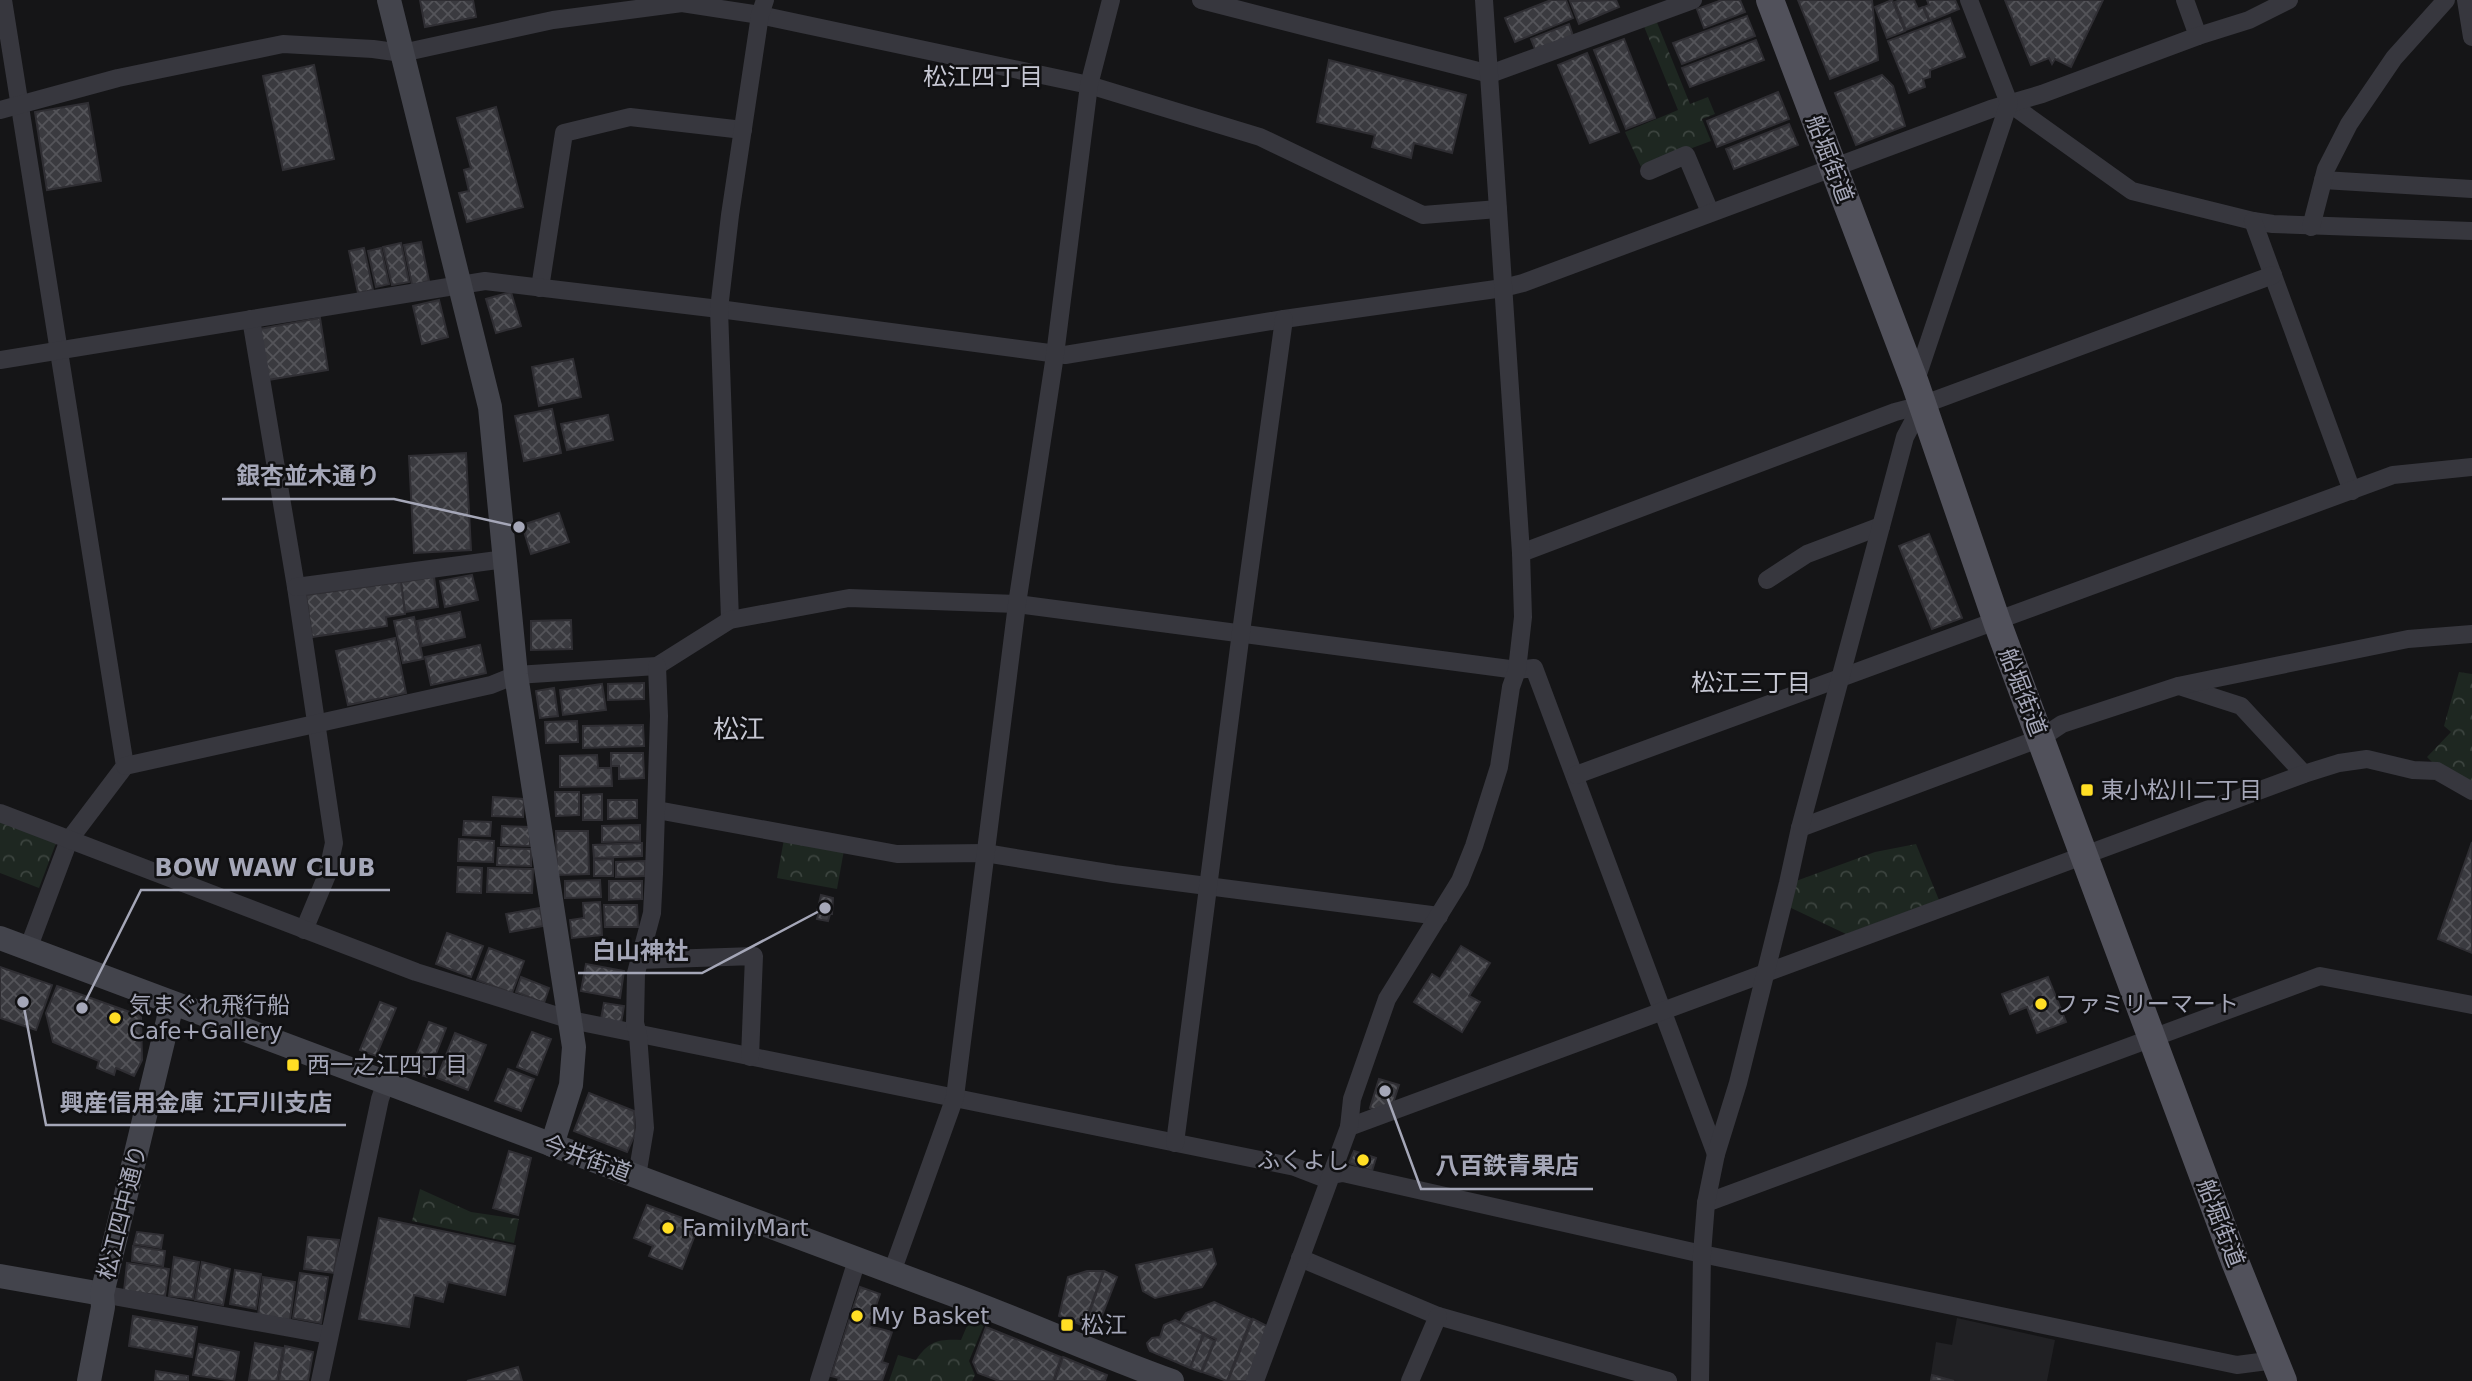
<svg xmlns="http://www.w3.org/2000/svg" width="2472" height="1381" font-family="'DejaVu Sans','Noto Sans JP',sans-serif">
	<style>
		.built { fill: #212124 }
		.park { fill: url(#park-crowns) }
		.building { fill: url(#building-cross-hatch); stroke: #2f2e33; stroke-width: 2 }
		.lines { fill: none; stroke-linecap: round; stroke-linejoin: round }
		.street { stroke: #37373e; stroke-width: 18 }
		.secondary { stroke: #43444c; stroke-width: 24 }
		.primary { stroke: #51515b; stroke-width: 28 }
		.poi-dot { fill: #ffde24; stroke: #101012; stroke-width: 2.5 }
		.labels { text-anchor: middle; dominant-baseline: central; stroke-width: 5; stroke-linejoin: round; paint-order: stroke }
		.street-label { font-size: 23px; fill: #a5a7b8; stroke: #101012 }
		.poi-label { font-size: 23px; fill: #a5a7b8; stroke: #101012; text-anchor: start }
		.neighbourhood-label { font-size: 24px; fill: #c7c8d4; stroke: #101012 }
		.quarter-label { font-size: 26px; fill: #c7c8d4; stroke: #101012 }
		.leader { fill: none; stroke: #a5a7b8; stroke-width: 2.5 }
		.callout-dot { fill: #a5a7b8; stroke: #101012; stroke-width: 2.5 }
		.callout-label { font-size: 24px; text-anchor: middle; font-weight: bold; fill: #a5a7b8; stroke: #101012; stroke-width: 5; stroke-linejoin: round; paint-order: stroke }
	</style>
	<defs>
		<pattern id="park-crowns" width="20" height="18" patternUnits="userSpaceOnUse" patternTransform="scale(1.75)"><rect width="20" height="18" fill="#1e2721"/><path d="M2 6a3 3 0 1 1 6 0M12 15a3 3 0 1 1 6 0" fill="none" stroke="#3c443f"/></pattern>
		<pattern id="building-cross-hatch" width="8" height="8" patternUnits="userSpaceOnUse" patternTransform="scale(1.75)"><rect width="8" height="8" fill="#3a3a3f"/><path d="M0 0l8 8M0 8l8-8" fill="none" stroke="#545459"/></pattern>
	</defs>
	<rect width="100%" height="100%" fill="#151517"/>
	<polygon class="built" points="1957,1318 2055,1340 2047,1381 1930,1381 1936,1342 1952,1345"/>
	<g class="park">
		<polygon points="1656,20 1690,104 1708,97 1715,114 1702,119 1711,141 1641,167 1625,132 1678,110 1643,24"/>
		<polygon points="2459,672 2472,674 2472,786 2438,768 2427,757 2451,732 2444,726"/>
		<polygon points="0,821 56,843 39,888 0,873"/>
		<polygon points="784,839 844,850 837,889 777,878"/>
		<polygon points="1916,844 1939,900 1846,934 1789,907 1796,881 1875,852"/>
		<polygon points="420,1189 471,1212 519,1219 514,1243 412,1221"/>
		<path d="M975,1307L989,1313L969,1361L975,1375L972,1381H889L898,1355L916,1360C929,1341 938,1339 961,1340Z"/>
	</g>
	<g class="building">
		<polygon points="420,0 473,0 476,17 425,27"/>
		<polygon points="1551,0 1566,0 1573,18 1515,42 1505,18"/>
		<polygon points="1616,0 1619,7 1579,24 1570,1"/>
		<polygon points="1722,0 1740,0 1745,12 1704,28 1697,9"/>
		<polygon points="1798,0 1872,0 1878,60 1830,79"/>
		<polygon points="1892,0 1905,31 1887,38 1875,7"/>
		<polygon points="1900,0 1914,0 1918,9 1923,7 1929,21 1906,30 1895,2"/>
		<polygon points="1927,0 1955,0 1959,9 1930,21 1924,7 1929,5"/>
		<polygon points="2005,0 2103,0 2071,67 2055,59 2052,64 2049,58 2031,65"/>
		<polygon points="1747,16 1755,36 1682,64 1673,43"/>
		<polygon points="1950,18 1965,57 1930,70 1930,77 1923,79 1925,87 1909,93 1888,41"/>
		<polygon points="1569,24 1574,39 1537,54 1531,39"/>
		<polygon points="1624,39 1655,118 1626,129 1594,50"/>
		<polygon points="1756,40 1764,60 1690,87 1682,68"/>
		<polygon points="1587,53 1619,132 1590,143 1558,65"/>
		<polygon points="1329,60 1466,95 1452,153 1414,143 1411,158 1372,147 1375,135 1317,122"/>
		<polygon points="314,65 334,159 283,170 263,76"/>
		<polygon points="1882,75 1893,86 1905,126 1856,145 1835,93"/>
		<polygon points="1778,92 1789,119 1717,147 1707,121"/>
		<polygon points="88,103 101,181 47,190 35,112"/>
		<polygon points="496,107 523,207 467,222 459,193 469,191 464,170 471,168 457,118"/>
		<polygon points="1789,124 1798,145 1734,169 1726,149"/>
		<polygon points="421,242 429,281 412,285 404,245"/>
		<polygon points="401,243 409,282 392,285 383,247"/>
		<polygon points="364,248 373,290 358,293 349,251"/>
		<polygon points="381,248 389,284 376,287 368,251"/>
		<polygon points="511,292 521,326 496,333 486,299"/>
		<polygon points="439,300 448,337 422,344 413,306"/>
		<polygon points="320,318 328,370 268,380 259,329"/>
		<polygon points="573,359 581,397 539,406 532,367"/>
		<polygon points="552,409 561,453 524,461 515,416"/>
		<polygon points="608,415 613,440 567,450 561,424"/>
		<polygon points="466,453 471,550 414,553 409,456"/>
		<polygon points="559,513 569,542 531,554 522,525"/>
		<polygon points="1929,534 1962,618 1932,629 1899,546"/>
		<polygon points="472,575 478,600 445,607 440,581"/>
		<polygon points="434,577 438,607 405,612 401,582"/>
		<polygon points="401,582 405,614 386,617 387,626 312,637 306,595"/>
		<polygon points="460,612 465,637 422,646 417,621"/>
		<polygon points="414,617 423,659 403,663 394,621"/>
		<polygon points="571,620 572,649 531,650 531,621"/>
		<polygon points="395,638 406,693 348,705 336,651"/>
		<polygon points="480,645 486,673 431,685 425,657"/>
		<polygon points="644,683 644,699 608,700 608,684"/>
		<polygon points="602,684 606,710 563,715 560,690"/>
		<polygon points="554,688 558,716 540,718 536,691"/>
		<polygon points="577,721 578,742 546,743 545,722"/>
		<polygon points="643,725 644,746 583,748 583,726"/>
		<polygon points="611,753 643,753 644,778 619,779 619,766 611,766"/>
		<polygon points="597,755 598,768 611,768 612,786 560,787 560,756"/>
		<polygon points="555,792 579,792 579,815 556,816"/>
		<polygon points="602,794 602,820 583,820 583,795"/>
		<polygon points="493,797 524,799 523,817 492,816"/>
		<polygon points="608,800 637,800 637,818 608,819"/>
		<polygon points="464,821 491,822 490,836 463,835"/>
		<polygon points="640,825 640,841 602,842 602,826"/>
		<polygon points="502,826 530,827 530,846 501,845"/>
		<polygon points="556,831 588,831 589,874 557,875"/>
		<polygon points="459,839 494,841 493,862 458,861"/>
		<polygon points="2472,842 2472,953 2438,939"/>
		<polygon points="642,843 642,856 594,858 593,845"/>
		<polygon points="498,848 531,849 531,866 497,865"/>
		<polygon points="613,859 613,876 594,876 594,860"/>
		<polygon points="645,861 645,876 616,877 616,862"/>
		<polygon points="458,867 482,868 481,893 457,892"/>
		<polygon points="488,868 533,869 532,893 487,892"/>
		<polygon points="600,880 601,897 565,898 565,881"/>
		<polygon points="609,881 642,881 642,899 609,900"/>
		<polygon points="821,895 833,898 832,914 830,914 828,921 817,919 819,912 817,912"/>
		<polygon points="600,902 602,935 572,938 570,920 584,918 583,903"/>
		<polygon points="604,905 637,905 638,927 605,927"/>
		<polygon points="540,908 543,926 510,932 506,914"/>
		<polygon points="447,933 483,946 471,977 436,964"/>
		<polygon points="1461,946 1490,963 1469,996 1480,1002 1462,1032 1414,1002 1432,974 1440,979"/>
		<polygon points="489,948 524,961 512,993 477,980"/>
		<polygon points="586,964 624,971 620,998 581,991"/>
		<polygon points="0,967 52,985 36,1030 0,1018"/>
		<polygon points="521,977 549,988 544,1003 516,992"/>
		<polygon points="2048,977 2066,1022 2037,1033 2027,1007 2010,1014 2002,994"/>
		<polygon points="57,986 141,1016 142,1060 134,1076 116,1068 114,1075 97,1068 99,1061 53,1042 46,1013"/>
		<polygon points="380,1002 396,1008 376,1056 360,1050"/>
		<polygon points="604,1003 624,1006 621,1023 601,1019"/>
		<polygon points="429,1022 446,1028 427,1077 410,1071"/>
		<polygon points="532,1032 551,1039 537,1075 517,1067"/>
		<polygon points="455,1033 486,1045 468,1090 437,1078"/>
		<polygon points="508,1069 534,1079 521,1111 495,1101"/>
		<polygon points="1379,1079 1399,1085 1393,1103 1375,1110 1370,1108"/>
		<polygon points="589,1093 634,1111 635,1134 627,1152 574,1131"/>
		<polygon points="509,1151 531,1158 518,1215 493,1208"/>
		<polygon points="1354,1151 1376,1158 1372,1171 1349,1163"/>
		<polygon points="647,1205 699,1224 682,1269 649,1256 653,1246 634,1238"/>
		<polygon points="379,1218 515,1246 505,1295 448,1282 443,1302 414,1295 409,1327 359,1319"/>
		<polygon points="137,1232 163,1235 161,1248 134,1244"/>
		<polygon points="308,1237 339,1240 334,1273 304,1269"/>
		<polygon points="133,1246 165,1251 163,1266 132,1261"/>
		<polygon points="1212,1249 1216,1264 1202,1287 1155,1298 1143,1291 1136,1265"/>
		<polygon points="174,1257 199,1262 193,1299 169,1296"/>
		<polygon points="202,1262 230,1269 223,1305 195,1300"/>
		<polygon points="127,1263 169,1269 165,1296 124,1291"/>
		<polygon points="235,1270 261,1274 256,1309 230,1304"/>
		<polygon points="1087,1271 1103,1271 1084,1326 1059,1316 1068,1277"/>
		<polygon points="1104,1271 1117,1277 1096,1331 1085,1326"/>
		<polygon points="300,1273 328,1277 321,1323 293,1318"/>
		<polygon points="263,1277 295,1282 290,1320 258,1315"/>
		<polygon points="860,1287 880,1294 869,1326 892,1332 882,1362 888,1364 882,1381 838,1381 839,1378 831,1376"/>
		<polygon points="1214,1302 1251,1319 1227,1381 1202,1372 1216,1339 1180,1322 1186,1313"/>
		<polygon points="133,1316 197,1327 192,1357 129,1346"/>
		<polygon points="1253,1319 1271,1328 1250,1381 1228,1381"/>
		<polygon points="1175,1320 1203,1334 1190,1368 1150,1351 1148,1347 1147,1343 1152,1338 1160,1337 1164,1325"/>
		<polygon points="986,1327 1061,1357 1053,1381 999,1381 978,1373 973,1362"/>
		<polygon points="1204,1335 1214,1341 1201,1372 1190,1368"/>
		<polygon points="255,1343 283,1348 277,1381 249,1380"/>
		<polygon points="199,1344 239,1352 234,1381 193,1375"/>
		<polygon points="285,1346 313,1352 308,1381 279,1381"/>
		<polygon points="1063,1357 1107,1375 1105,1381 1055,1381"/>
		<polygon points="518,1367 522,1381 467,1381"/>
		<polygon points="156,1371 188,1376 188,1381 155,1381"/>
		<polygon points="1932,1375 1954,1381 1931,1381"/>
	</g>
	<g class="lines">
		<g class="street">
			<polyline points="3,0 125,766 69,840 28,949"/>
			<polyline points="1201,0 1490,74 1693,0"/>
			<polyline points="2185,0 2198,36"/>
			<polyline points="2466,0 2472,37"/>
			<polyline points="2009,103 2132,191 2253,221 2273,224 2472,231"/>
			<polyline points="0,110 118,78 283,44 373,49 402,53 553,20 682,3 760,15 1089,85 1260,137 1423,215 1498,209"/>
			<polyline points="1649,171 1686,155 1710,212"/>
			<polyline points="2323,180 2472,189"/>
			<polyline points="2253,221 2352,491"/>
			<polyline points="2311,227 2326,169 2349,124 2394,58 2446,0"/>
			<polyline points="540,288 564,133 630,117 743,130"/>
			<polyline points="251,319 296,587 334,843 327,875 304,930"/>
			<polyline points="0,360 485,281 719,309 1065,355 1284,319 1503,288 1523,283 1991,109 2042,94 2198,36 2249,20 2289,0"/>
			<polyline points="1915,383 2009,103 1969,0"/>
			<polyline points="1521,553 1895,412 1922,405 2273,275"/>
			<polyline points="1767,580 1807,554 1881,526"/>
			<polyline points="296,587 505,559"/>
			<polyline points="730,620 719,309 730,215 760,15 765,0"/>
			<polyline points="2179,686 2241,706 2304,774"/>
			<polyline points="125,766 491,685 516,675 657,666 730,620 849,598 1017,604 1517,670 1534,668 1716,1154"/>
			<polyline points="1576,775 2393,475 2472,467"/>
			<polyline points="657,810 897,854 985,853 1114,874 1439,916"/>
			<polyline points="0,813 416,972 571,1020 1295,1167 1321,1177 1343,1173 1702,1254 2237,1365 2275,1360"/>
			<polyline points="1800,828 2041,738 2062,724 2178,686 2408,639 2472,634"/>
			<polyline points="639,960 754,956 750,1057"/>
			<polyline points="1349,1127 2304,774 2339,763 2367,759 2413,770 2437,771 2472,791"/>
			<polyline points="1175,1143 1241,632 1284,319"/>
			<polyline points="637,1176 645,1128 638,1035 635,1023 636,973 652,913 654,874 659,716 657,666"/>
			<polyline points="1706,1203 2320,976 2472,1005"/>
			<polyline points="1300,1258 1438,1316 1668,1381"/>
			<polyline points="892,1272 955,1097 1017,604 1055,355 1089,85 1111,0"/>
			<polyline points="102,1294 329,1335"/>
			<polyline points="320,1381 380,1099 385,1085"/>
			<polyline points="819,1381 857,1260"/>
			<polyline points="1255,1381 1349,1127 1352,1099 1387,999 1460,881 1474,846 1499,767 1511,687 1517,670 1523,617 1521,553 1484,0"/>
			<polyline points="1410,1381 1438,1316"/>
			<polyline points="1700,1381 1702,1254 1706,1203 1716,1154 1738,1083 1788,883 1800,828 1905,437 1922,405"/>
		</g>
		<g class="secondary">
			<polyline points="389,0 490,407 516,675 574,1047 571,1085 552,1145"/>
			<path d="M0,938C310,1057 621,1172 932,1287C1013,1316 1091,1352 1172,1381"/>
			<polyline points="0,1276 102,1294"/>
			<polyline points="89,1381 103,1307 102,1294 172,1004"/>
		</g>
		<polyline class="primary" points="1770,0 1915,383 1997,622 2236,1264 2283,1381"/>
	</g>
	<g class="poi-dot">
		<rect x="2080" y="783" width="14" height="14" rx="3.5"/>
		<circle cx="2041" cy="1004" r="7"/>
		<circle cx="115" cy="1018" r="7"/>
		<rect x="286" y="1058" width="14" height="14" rx="3.5"/>
		<circle cx="1363" cy="1160" r="7"/>
		<circle cx="668" cy="1228" r="7"/>
		<circle cx="857" cy="1316" r="7"/>
		<rect x="1060" y="1318" width="14" height="14" rx="3.5"/>
	</g>
	<g class="labels">
		<g class="street-label">
			<text transform="translate(1830 159) rotate(69)">船堀街道</text>
			<text transform="translate(2023 692) rotate(69)">船堀街道</text>
			<text transform="translate(587 1158) rotate(20)">今井街道</text>
			<text transform="translate(122 1212) rotate(-76)">松江四中通り</text>
			<text transform="translate(2221 1223) rotate(69)">船堀街道</text>
		</g>
		<g class="poi-label">
			<text x="2101" y="790">東小松川二丁目</text>
			<text x="2055" y="1004">ファミリーマート</text>
			<text x="129" y="1005">気まぐれ飛行船<tspan x="129" dy="26">Cafe+Gallery</tspan></text>
			<text x="307" y="1065">西一之江四丁目</text>
			<text x="1349" y="1160" text-anchor="end">ふくよし</text>
			<text x="682" y="1228">FamilyMart</text>
			<text x="871" y="1316">My Basket</text>
			<text x="1081" y="1325">松江</text>
		</g>
		<g class="neighbourhood-label">
			<text x="983" y="77">松江四丁目</text>
			<text x="1751" y="683">松江三丁目</text>
		</g>
		<g class="quarter-label">
			<text x="739" y="729">松江</text>
		</g>
	</g>
	<path class="leader" d="M519 527L394 499H222M82 1008L141 890H390M825 908L702 973H578M23 1002L46 1125H346M1385 1091L1421 1189H1593"/>
	<g class="callout-dot">
		<circle cx="519" cy="527" r="7"/>
		<circle cx="82" cy="1008" r="7"/>
		<circle cx="825" cy="908" r="7"/>
		<circle cx="23" cy="1002" r="7"/>
		<circle cx="1385" cy="1091" r="7"/>
	</g>
	<g class="callout-label">
		<text x="308" y="484">銀杏並木通り</text>
		<text x="265" y="876">BOW WAW CLUB</text>
		<text x="640" y="959">白山神社</text>
		<text x="196" y="1111">興産信用金庫 江戸川支店</text>
		<text x="1507" y="1174">八百鉄青果店</text>
	</g>
</svg>
